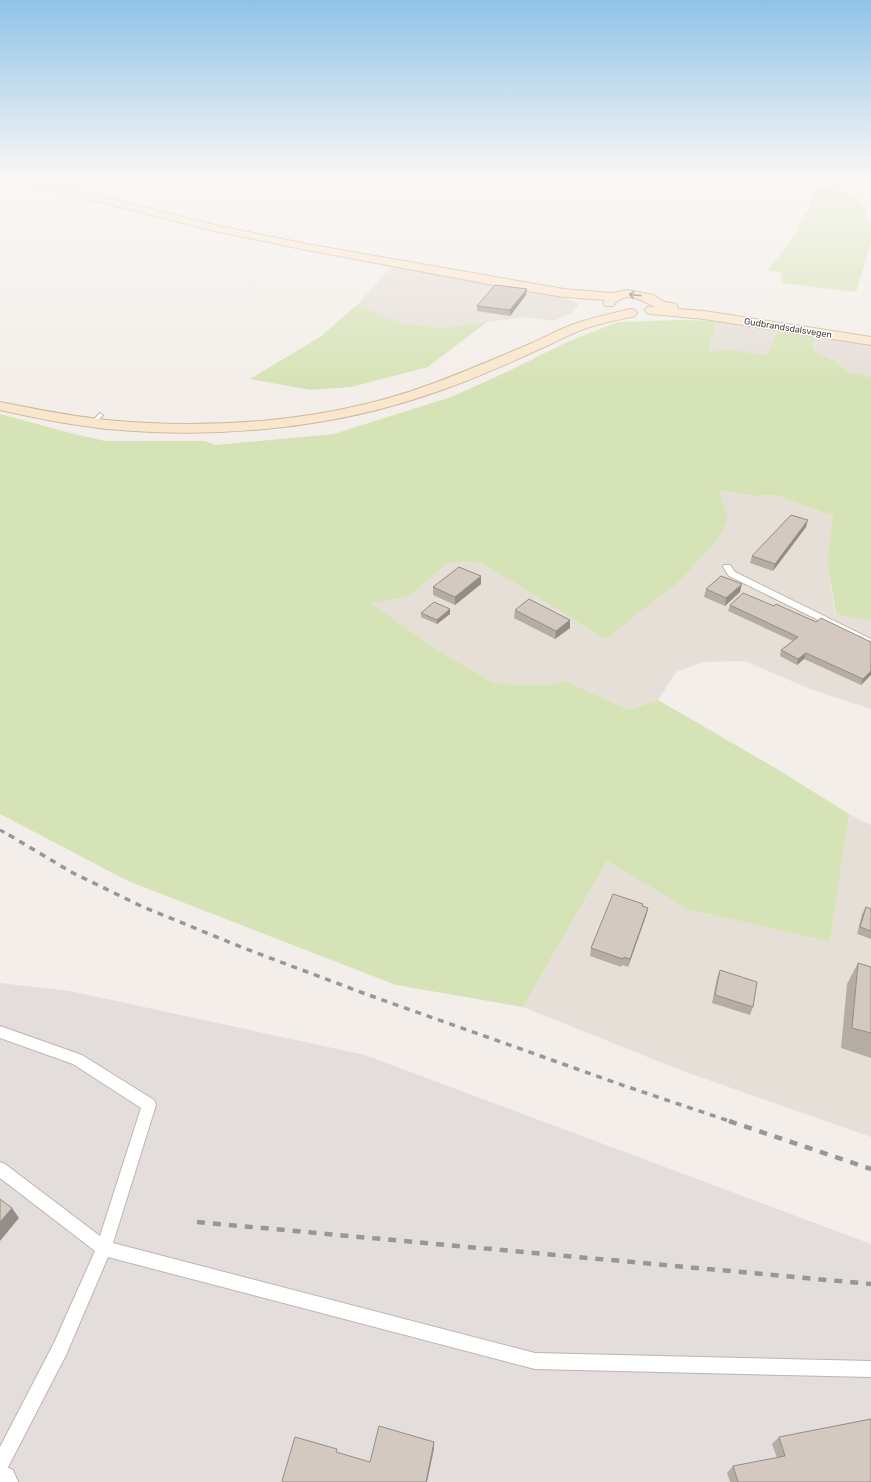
<svg xmlns="http://www.w3.org/2000/svg" width="871" height="1482" font-family="Rubik,sans-serif">
	<style>
		.residential { fill: #e6dfd8 }
		.industrial { fill: #e3dedb }
		.green { fill: #d6e3b6 }
		.lines { fill: none; stroke-linecap: round; stroke-linejoin: round }
		.lane-casing { stroke: #bdb5ad; stroke-width: 2 }
		.street-casing { stroke: #bdb5ad; stroke-width: 2 }
		.secondary-casing { stroke: #ceb99d; stroke-width: 2 }
		.lane { fill: #fff; fill-rule: evenodd }
		.street { fill: #fff; fill-rule: evenodd }
		.secondary { fill: #f9e7cd; fill-rule: evenodd }
		.rail-far2 { stroke: #979797; stroke-width: 3; stroke-dasharray: 5 5; stroke-linecap: butt }
		.rail-far1 { stroke: #979797; stroke-width: 3.5; stroke-dasharray: 6 6; stroke-linecap: butt }
		.rail { stroke: #979797; stroke-width: 4.5; stroke-dasharray: 8 8; stroke-linecap: butt }
		.wall { fill: #b5ada5 }
		.shaded-wall { fill: #948d86 }
		.building { fill: #d3c9c0; stroke: #948d86 }
		.oneway { stroke: #978a7b }
		.labels { text-anchor: middle; dominant-baseline: central; stroke-width: 3; stroke-linejoin: round; paint-order: stroke }
		.far-street-label { font-size: 9px; fill: #463e38; stroke: #fff }
	</style>
	<rect width="100%" height="100%" fill="#f3eee9"/>
	<g class="residential">
		<polygon points="391,267 564,298 577,302 578,306 570,314 553,321 526,317 442,328 399,323 358,304"/>
		<polygon points="716,321 871,344 871,377 849,372 833,360 814,351 815,342 777,332 767,355 728,349 707,352"/>
		<polygon points="719,490 755,496 775,495 833,516 827,560 835,615 871,620 871,709 810,689 745,661 703,662 676,672 658,700 629,710 565,681 547,685 515,685 492,682 436,649 372,604 409,596 448,563 480,562 605,639 728,518"/>
		<polygon points="849,814 871,825 871,1137 680,1070 523,1007 607,861 687,909 830,942"/>
	</g>
	<polygon class="industrial" points="0,983 70,991 365,1055 871,1244 871,1482 0,1482"/>
	<g class="green">
		<polygon points="833,185 839,186 840,188 860,199 871,226 871,243 856,292 781,283 781,272 767,270 787,246 799,229 798,224 809,208 812,197 819,189"/>
		<polygon points="358,304 399,323 442,328 487,322 428,367 351,387 310,390 250,379 320,337"/>
		<polygon points="680,320 716,321 708,352 728,349 767,355 777,332 814,338 814,351 833,360 849,372 871,377 871,620 836,615 827,560 833,516 775,495 755,496 719,490 728,518 720,536 681,580 605,639 480,562 448,563 409,596 372,604 436,649 492,682 515,685 547,685 565,681 629,710 658,700 777,769 849,814 830,942 687,909 607,861 523,1007 396,985 128,881 0,814 0,414 74,434 105,441 204,441 216,445 334,434 451,397 509,371 567,342 618,322"/>
	</g>
	<g class="lines">
		<g class="lane-casing">
			<g id="lane">
				<polygon points="100,413 103,415 102,416 95,424 91,424 91,422"/>
				<polygon points="724,565 730,565 735,572 871,639 871,646 729,576 723,567"/>
				<polygon points="0,1026 82,1055 154,1100 156,1105 113,1243 535,1353 871,1361 871,1377 535,1369 108,1257 66,1355 6,1471 0,1474 0,1447 54,1343 95,1251 0,1178 0,1162 5,1164 100,1236 141,1108 73,1064 0,1038"/>
			</g>
		</g>
		<g class="street-casing">
			<g id="street">
				<polygon points="26,176 40,176 21,184 17,181"/>
				<polygon points="87,176 151,176 147,179 91,179"/>
				<polygon points="0,1464 13,1470 18,1482 0,1482"/>
			</g>
		</g>
		<g class="secondary-casing">
			<g id="secondary">
				<path d="M2,176H19L219,226L307,244L564,289L612,293L627,290L639,292L653,295L665,302L676,304L678,307L677,309L704,311L871,337V345L704,319L651,314L647,313L645,310L647,307H655C642,301 625,289 613,306H605L603,303L605,300L564,297L520,290L307,250L219,232L3,178Z"/>
				<path d="M631,309L635,310L637,313L635,316C618,320 601,323 584,329C570,334 556,342 542,348C507,364 472,380 436,392C332,429 217,439 107,429C71,425 35,418 0,410V402C35,409 70,416 106,420C212,430 326,422 426,386C462,373 497,358 532,343C547,336 562,328 577,323C595,317 613,313 631,309Z"/>
			</g>
		</g>
		<use href="#lane" class="lane"/>
		<use href="#street" class="street"/>
		<use href="#secondary" class="secondary"/>
		<polyline class="rail-far2" points="0,830 11,836"/>
		<polyline class="rail-far1" points="9,835 73,873 141,906 241,947 363,993 625,1086 732,1122"/>
		<g class="rail">
			<polyline points="729,1121 871,1169"/>
			<polyline points="197,1222 871,1284"/>
		</g>
	</g>
	<g class="wall">
		<polygon points="526,295 510,316 477,311 477,306"/>
		<polygon points="806,527 773,571 750,563 752,556"/>
		<polygon points="481,576 481,584 455,605 433,595 433,587"/>
		<polygon points="706,589 740,592 725,606 704,597"/>
		<polygon points="730,605 774,606 816,622 871,642 871,675 861,685 804,659 797,665 780,656 781,650 793,641 728,611"/>
		<polygon points="515,610 570,620 570,628 555,639 514,618"/>
		<polygon points="421,613 450,614 437,624 421,617"/>
		<polygon points="643,906 648,908 646,916 628,967 622,965 621,967 590,956 591,948"/>
		<polygon points="866,907 871,909 871,939 857,934 862,914"/>
		<polygon points="858,963 871,967 871,1058 841,1048 847,984"/>
		<polygon points="720,970 753,1007 750,1015 712,1003 717,978"/>
		<polygon points="779,1437 871,1482 730,1482 727,1473 733,1466 777,1458 772,1444"/>
	</g>
	<g class="shaded-wall">
		<polygon points="527,289 526,295 510,316 510,310"/>
		<polygon points="808,520 806,527 773,571 775,564"/>
		<polygon points="481,576 481,584 455,605 455,597"/>
		<polygon points="742,584 740,592 725,606 726,598"/>
		<polygon points="450,609 450,614 437,624 437,620"/>
		<polygon points="570,620 570,628 555,639 556,631"/>
		<polygon points="806,653 804,659 797,665 798,659"/>
		<polygon points="871,671 871,675 861,685 863,679"/>
		<polygon points="648,908 646,916 628,967 630,959"/>
		<polygon points="12,1208 19,1218 0,1241 0,1222"/>
		<polygon points="434,1442 434,1449 427,1482 426,1482"/>
	</g>
	<g class="building">
		<polygon points="495,285 527,289 510,310 477,306"/>
		<polygon points="791,515 808,520 775,564 752,556"/>
		<polygon points="459,567 481,576 455,597 433,587"/>
		<polygon points="721,576 742,584 726,598 706,589"/>
		<polygon points="743,593 774,606 776,604 816,622 821,618 871,642 871,671 863,679 806,653 798,659 781,650 798,637 730,605"/>
		<polygon points="529,599 570,620 556,631 515,610"/>
		<polygon points="434,602 450,609 437,620 421,613"/>
		<polygon points="613,894 643,904 642,906 648,908 630,959 624,957 623,959 591,948"/>
		<polygon points="866,907 871,909 871,931 860,927"/>
		<polygon points="858,963 871,967 871,1033 852,1028"/>
		<polygon points="720,970 757,982 753,1007 715,995"/>
		<polygon points="0,1199 12,1208 0,1222"/>
		<polygon points="871,1419 871,1482 738,1482 733,1466 785,1456 779,1437"/>
		<polygon points="379,1426 434,1442 426,1482 284,1482 282,1481 295,1437 337,1449 336,1452 370,1462"/>
	</g>
	<defs><path id="oneway-shaft" d="M-6 0H5M1.5-3L5.5 0L1.5 3" fill="none" stroke-width="1.6" stroke-linecap="round" stroke-linejoin="round"/></defs>
	<use class="oneway" href="#oneway-shaft" transform="translate(635 295) rotate(-174)"/>
	<linearGradient id="sky" x2="0" y2="1"><stop stop-color="#90c3e8"/><stop offset="0.46" stop-color="#faf7f5"/><stop offset="1" stop-color="#faf7f5" stop-opacity="0"/></linearGradient>
	<rect width="871" height="384" fill="url(#sky)"/>
	<g class="labels">
		<g class="far-street-label">
			<text transform="translate(788 328) rotate(9)">Gudbrandsdalsvegen</text>
		</g>
	</g>
</svg>
